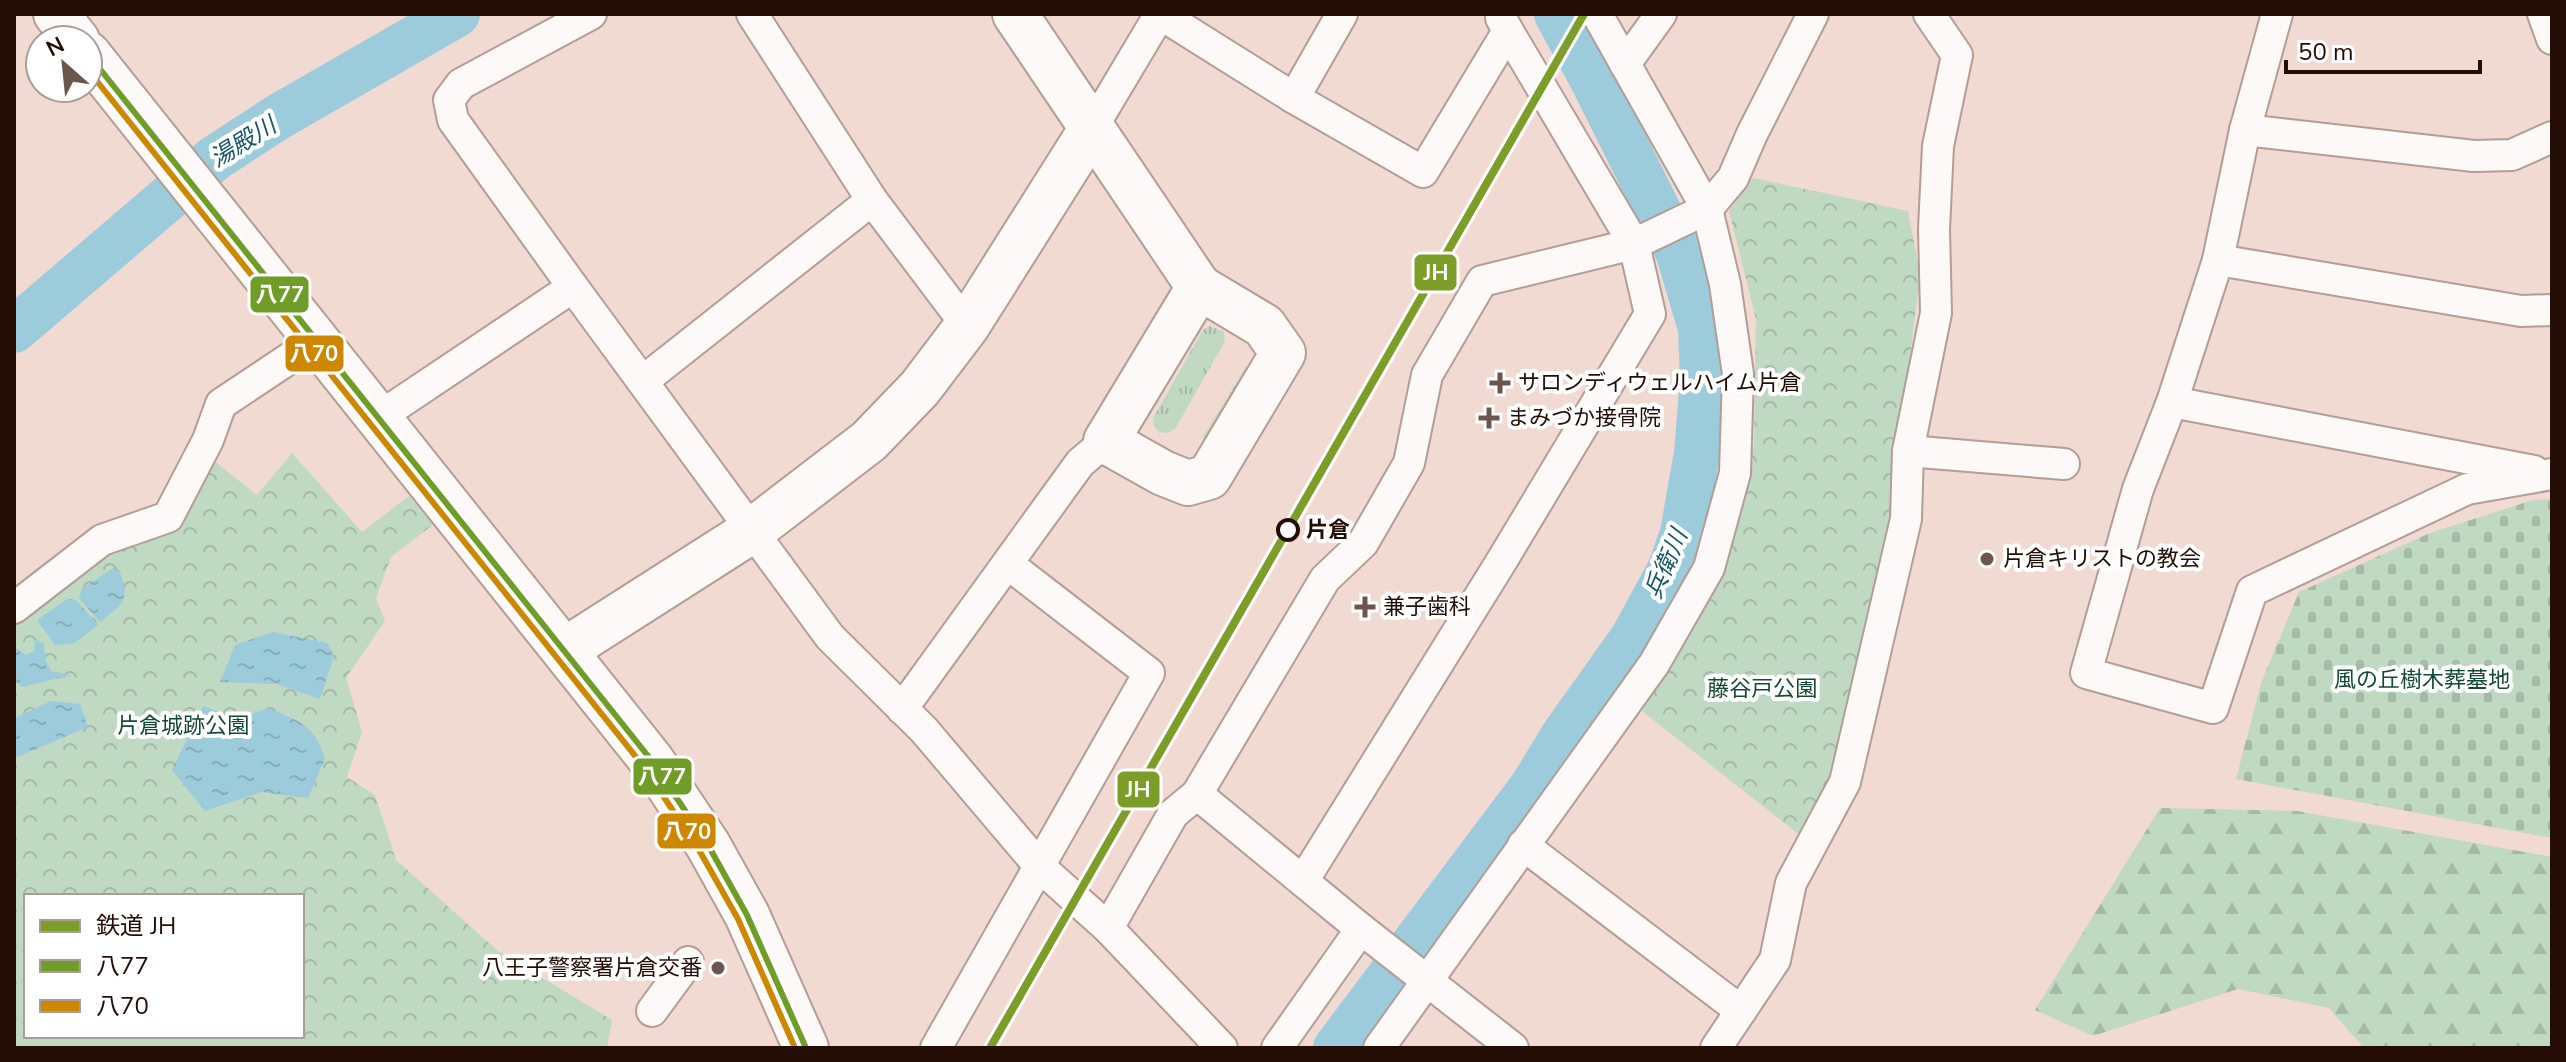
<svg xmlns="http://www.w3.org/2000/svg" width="2566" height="1062" font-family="'Nunito Sans','Noto Sans JP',sans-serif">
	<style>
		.grass { fill: url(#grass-tufts) }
		.forest { fill: url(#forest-firs) }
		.cemetery { fill: url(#cemetery-stones) }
		.park { fill: url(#park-crowns); fill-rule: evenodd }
		.water { fill: url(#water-ripples) }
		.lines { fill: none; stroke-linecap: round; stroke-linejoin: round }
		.river { stroke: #9ccbdc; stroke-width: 46 }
		.street-casing { stroke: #b39d94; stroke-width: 34 }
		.secondary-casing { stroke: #b39d94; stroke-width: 48 }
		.highway-casing { stroke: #b39d94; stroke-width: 48 }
		.street { stroke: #fdf9f8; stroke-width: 30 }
		.secondary { stroke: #fdf9f8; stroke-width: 44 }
		.highway { stroke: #fdf9f8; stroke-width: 44 }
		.bus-1-casing { stroke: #fff; stroke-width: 12 }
		.bus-2-casing { stroke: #fff; stroke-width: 12 }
		.bus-1 { stroke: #6f9d27; stroke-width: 6 }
		.bus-2 { stroke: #cd8701; stroke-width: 6 }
		.rail-1-casing { stroke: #fff; stroke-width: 14 }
		.rail-1 { stroke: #7c9d27; stroke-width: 8 }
		.poi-dot { fill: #6c554c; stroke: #fff; stroke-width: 3 }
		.stop-dot { fill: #fff; stroke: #240d05; stroke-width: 4 }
		.labels { text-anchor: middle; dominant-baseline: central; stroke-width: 8; stroke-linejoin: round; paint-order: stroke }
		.poi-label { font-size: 22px; fill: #240d05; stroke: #fff; text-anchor: start }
		.stop-label { font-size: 22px; font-weight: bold; fill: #240d05; stroke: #fff; text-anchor: start }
		.park-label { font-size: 22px; fill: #124a34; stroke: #fff }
		.water-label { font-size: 24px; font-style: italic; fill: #145568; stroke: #fff }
		.line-badge { stroke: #fff; stroke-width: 3 }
		.badge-label { font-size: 22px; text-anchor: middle; font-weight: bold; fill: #fff }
	</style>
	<defs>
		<pattern id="grass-tufts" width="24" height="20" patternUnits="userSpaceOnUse" patternTransform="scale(2)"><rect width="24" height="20" fill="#bfd9c3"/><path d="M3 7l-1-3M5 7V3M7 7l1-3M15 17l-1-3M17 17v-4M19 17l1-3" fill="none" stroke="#a4b9a6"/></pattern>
		<pattern id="forest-firs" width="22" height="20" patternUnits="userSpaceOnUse" patternTransform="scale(2)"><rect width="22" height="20" fill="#bfd9c3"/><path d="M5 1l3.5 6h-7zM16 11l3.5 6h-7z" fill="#a4b9a6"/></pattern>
		<pattern id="cemetery-stones" width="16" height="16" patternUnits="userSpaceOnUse" patternTransform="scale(2)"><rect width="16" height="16" fill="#bfd9c3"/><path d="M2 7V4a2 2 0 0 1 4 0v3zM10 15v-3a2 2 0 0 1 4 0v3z" fill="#a4b9a6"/></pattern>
		<pattern id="park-crowns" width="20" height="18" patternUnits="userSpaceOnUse" patternTransform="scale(2)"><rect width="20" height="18" fill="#bfd9c3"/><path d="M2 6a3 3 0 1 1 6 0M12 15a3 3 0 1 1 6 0" fill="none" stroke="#a4b9a6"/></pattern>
		<pattern id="water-ripples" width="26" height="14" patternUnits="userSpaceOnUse" patternTransform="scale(2)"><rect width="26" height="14" fill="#9ccbdc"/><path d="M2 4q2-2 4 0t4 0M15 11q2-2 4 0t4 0" fill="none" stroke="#86adbb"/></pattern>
	</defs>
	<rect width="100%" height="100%" fill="#f1dad1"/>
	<g class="grass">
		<polygon points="1210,326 1224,332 1225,341 1175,429 1168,433 1159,432 1154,427 1153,418 1203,330"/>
		<polygon points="1251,364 1206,443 1203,437 1246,367"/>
	</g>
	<polygon class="forest" points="2160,808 2297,811 2552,857 2552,1048 2364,1048 2329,1008 2238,989 2093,1036 2035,1010"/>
	<polygon class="cemetery" points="2552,499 2552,838 2236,779 2261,683 2299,592 2430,533 2533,500"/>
	<g class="park">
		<polygon points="1753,178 1908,211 1920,274 1893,498 1867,635 1833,791 1806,840 1642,711 1668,669 1732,547 1754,446 1756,319 1729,211"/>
		<path d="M292,453L362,532L409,496L434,524L391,557L376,598L385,621L346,678L362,732L347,777L375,795L396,860L498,951L612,1020L607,1048H14V620L109,545L166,528L209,457L257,495ZM26,896H302V1036H26Z"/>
	</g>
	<g class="water">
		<path d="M113,568L119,570C131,599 124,604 100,622L79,598L82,589Z"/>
		<polygon points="66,600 76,600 98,625 74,643 55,645 37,620"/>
		<polygon points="273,632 327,643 334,656 320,699 276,684 220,682 235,645"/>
		<polygon points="35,640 44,643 45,659 51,671 71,675 22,687 14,680 14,652 16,648 26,655 34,651"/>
		<polygon points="51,701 80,704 88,727 17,757 14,751 14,718"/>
		<path d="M203,706L238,719L268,708C301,722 314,724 325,759L308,798L262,792L205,811L172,770Z"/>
	</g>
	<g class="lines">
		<g class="river">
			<polyline points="14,330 215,158 278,117 457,14"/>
			<polyline points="1336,1048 1533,786 1564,735 1633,638 1670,570 1683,533 1697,453 1703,379 1701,328 1678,251 1594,82 1557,14"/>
		</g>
		<g class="street-casing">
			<g id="street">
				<polyline points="752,14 872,200 967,326"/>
				<polyline points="1160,14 1294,98 1423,172 1508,31 1501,18"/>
				<polyline points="2277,14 2245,130 2218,260 2172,402 2138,489 2086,673 2213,708 2252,591 2467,489 2552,474"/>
				<polyline points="2543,14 2552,39"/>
				<polyline points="1625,64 1661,14"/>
				<polyline points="1294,98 1342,14"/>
				<polyline points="1092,128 1160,14"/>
				<polyline points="2245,130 2474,156 2512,155 2552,137"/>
				<polyline points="2218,260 2521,311 2552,310"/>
				<polyline points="573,287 830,637 924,730 1040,867 1108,928 1222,1048"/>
				<polyline points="643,381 872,200"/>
				<polyline points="2172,402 2534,471"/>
				<polyline points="379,417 573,287 453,120 449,100 461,84 591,14"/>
				<polyline points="1908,451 2064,464"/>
				<polyline points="14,608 102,540 168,517 208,440 221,404 317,340"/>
				<polyline points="902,709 1080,463 1106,441"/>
				<polyline points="1197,794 1325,579 1363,543 1409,463 1427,375 1482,281 1634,244 1707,209 1733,178 1752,134 1813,14"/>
				<polyline points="1523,845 1741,1011"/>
				<polyline points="1303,881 1501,562 1650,314 1634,244 1508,31"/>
				<polyline points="1108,928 1173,814 1197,794 1361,929 1513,1048"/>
				<polyline points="652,1011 688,962"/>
				<polyline points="936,1048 1149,673 1008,564"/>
				<polyline points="1277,1048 1361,929"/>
				<polyline points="1379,1048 1654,664 1709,568 1735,473 1738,374 1725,284 1707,209 1597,14"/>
				<polyline points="1716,1048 1775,960 1791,883 1845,782 1906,519 1908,451 1936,313 1934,229 1938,146 1957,55 1929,14"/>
			</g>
		</g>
		<g class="secondary-casing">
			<g id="secondary">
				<polyline points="1015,14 1199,287"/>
				<polygon points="1199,287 1264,326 1283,353 1209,477 1188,483 1163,473 1106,441"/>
				<polyline points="565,650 753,530 869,441 920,388 967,326 1092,128"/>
			</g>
		</g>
		<g class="highway-casing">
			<g id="highway">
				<polyline points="56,14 77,40"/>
				<polyline points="88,54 652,761 708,845 747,915 806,1048"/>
			</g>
		</g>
		<use href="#street" class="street"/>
		<use href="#secondary" class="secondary"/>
		<use href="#highway" class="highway"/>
		<g class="bus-1-casing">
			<polyline id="bus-1" points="88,54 652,761 708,845 747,915 806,1048"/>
		</g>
		<g class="bus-2-casing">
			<polyline id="bus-2" points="88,70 644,767 699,850 738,919 795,1048"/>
		</g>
		<use href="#bus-1" class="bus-1"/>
		<use href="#bus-2" class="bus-2"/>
		<g class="rail-1-casing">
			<polyline id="rail-1" points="990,1048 1584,14"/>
		</g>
		<use href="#rail-1" class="rail-1"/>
	</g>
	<g class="poi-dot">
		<path d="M1496 371h8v8h8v8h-8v8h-8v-8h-8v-8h8z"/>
		<path d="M1485 406h8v8h8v8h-8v8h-8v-8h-8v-8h8z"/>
		<circle cx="1987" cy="559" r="8"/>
		<path d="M1361 595h8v8h8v8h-8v8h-8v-8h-8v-8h8z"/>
		<circle cx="718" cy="968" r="8"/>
	</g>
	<circle class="stop-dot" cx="1288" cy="530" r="10"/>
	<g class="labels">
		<g class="poi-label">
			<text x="1518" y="383">サロンディウェルハイム片倉</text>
			<text x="1507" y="418">まみづか接骨院</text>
			<text x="2003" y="559">片倉キリストの教会</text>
			<text x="1383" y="607">兼子歯科</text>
			<text x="702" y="968" text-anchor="end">八王子警察署片倉交番</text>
		</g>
		<g class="stop-label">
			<text x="1306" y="530">片倉</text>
		</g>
		<g class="park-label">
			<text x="2422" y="680">風の丘樹木葬墓地</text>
			<text x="1762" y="689">藤谷戸公園</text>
			<text x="183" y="726">片倉城跡公園</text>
		</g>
		<g class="water-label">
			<text transform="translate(243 142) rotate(-32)">湯殿川</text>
			<text transform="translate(1666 564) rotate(-67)">兵衛川</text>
		</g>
	</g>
	<g class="line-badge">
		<rect x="1413" y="253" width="45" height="39" rx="8" fill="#7c9d27"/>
		<rect x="249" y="275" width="61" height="39" rx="8" fill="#6f9d27"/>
		<rect x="284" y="334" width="61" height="39" rx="8" fill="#cd8701"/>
		<rect x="632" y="757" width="61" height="39" rx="8" fill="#6f9d27"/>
		<rect x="1116" y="770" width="45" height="39" rx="8" fill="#7c9d27"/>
		<rect x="656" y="812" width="61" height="38" rx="8" fill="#cd8701"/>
	</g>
	<g class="badge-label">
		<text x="1436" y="280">JH</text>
		<text x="280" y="302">八77</text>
		<text x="314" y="361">八70</text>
		<text x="662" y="784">八77</text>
		<text x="1138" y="797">JH</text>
		<text x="687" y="839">八70</text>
	</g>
	<rect width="2566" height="1062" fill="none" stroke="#240d05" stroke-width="32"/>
	<rect x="24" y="894" width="280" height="144" fill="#ffffff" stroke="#a79e9b" stroke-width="2"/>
	<rect x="40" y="920" width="40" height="12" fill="#7c9d27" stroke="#a79e9b" stroke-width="2"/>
	<text x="96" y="934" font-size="24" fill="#240d05">鉄道 JH</text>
	<rect x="40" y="960" width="40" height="12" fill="#6f9d27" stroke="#a79e9b" stroke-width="2"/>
	<text x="96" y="974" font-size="24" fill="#240d05">八77</text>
	<rect x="40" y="1000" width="40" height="12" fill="#cd8701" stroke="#a79e9b" stroke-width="2"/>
	<text x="96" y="1014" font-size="24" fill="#240d05">八70</text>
	<g transform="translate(64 64) rotate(333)"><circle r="38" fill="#ffffff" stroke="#a79e9b" stroke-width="2"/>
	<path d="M0-6L14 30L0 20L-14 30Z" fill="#6c554c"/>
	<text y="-12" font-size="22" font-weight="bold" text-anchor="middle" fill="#240d05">N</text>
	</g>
	<path d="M2286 60v12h194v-12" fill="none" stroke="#240d05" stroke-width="4"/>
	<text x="2298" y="60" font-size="24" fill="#240d05" stroke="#ffffff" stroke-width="6" paint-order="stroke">50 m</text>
</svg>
